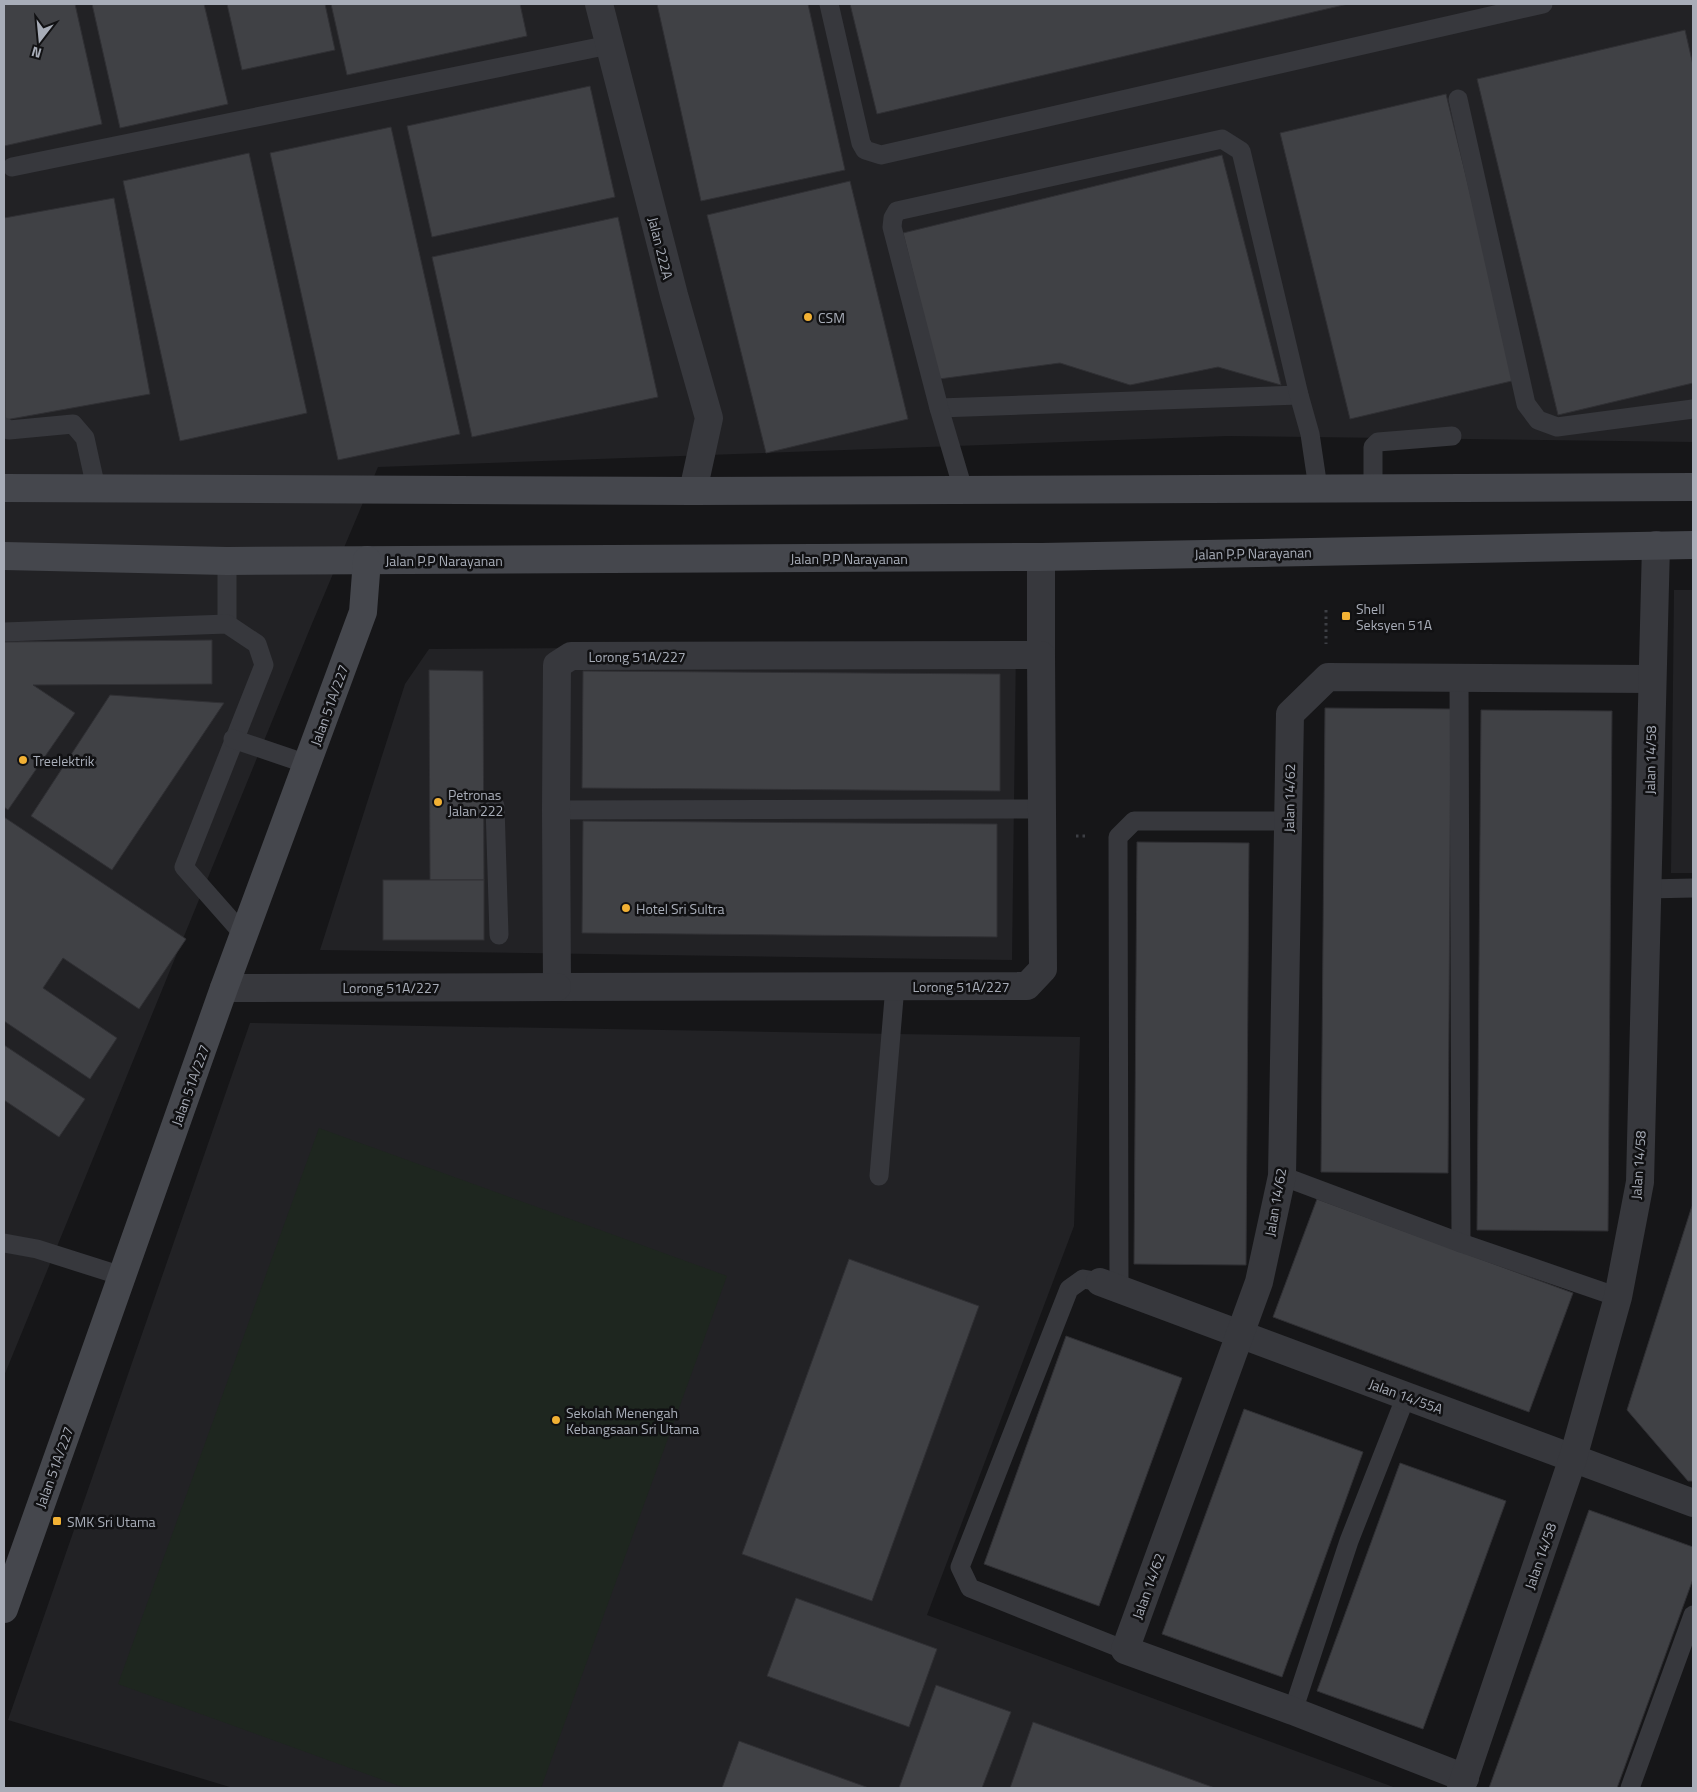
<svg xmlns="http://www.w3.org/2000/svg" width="1697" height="1792" font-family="'Titillium Web',sans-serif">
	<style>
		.built { fill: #222225 }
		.green { fill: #1e261f }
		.building { fill: #404145; stroke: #303034 }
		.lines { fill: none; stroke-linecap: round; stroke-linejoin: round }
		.path { stroke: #3d3f44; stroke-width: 3; stroke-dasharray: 2.5 4; stroke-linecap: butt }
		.lane { stroke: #37383d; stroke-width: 19 }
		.street { stroke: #37383d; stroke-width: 28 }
		.secondary { stroke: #45474d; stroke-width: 28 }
		.poi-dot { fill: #f2b134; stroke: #111113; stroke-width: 2 }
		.labels { text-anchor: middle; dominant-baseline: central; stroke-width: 5; stroke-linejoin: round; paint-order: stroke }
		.street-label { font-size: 14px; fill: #a8adb8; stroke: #111113 }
		.poi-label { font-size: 14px; fill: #a8adb8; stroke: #111113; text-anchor: start }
	</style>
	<rect width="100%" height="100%" fill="#161618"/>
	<g class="built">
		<polygon points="4,4 1693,4 1693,442 1227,436 378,467 311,626 4,1376"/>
		<polygon points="1674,590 1693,590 1693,873 1671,873"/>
		<polygon points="1016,645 1012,960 320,950 405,684 429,649"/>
		<polygon points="250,1023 1080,1037 1074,1226 927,1615 1396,1788 233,1788 8,1720"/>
	</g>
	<polygon class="green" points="319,1128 727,1276 541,1788 405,1788 118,1684"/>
	<g class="building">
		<polygon points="4,4 75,4 102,124 4,146"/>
		<polygon points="92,4 204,4 228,104 120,128"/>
		<polygon points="227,4 325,4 335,50 242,70"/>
		<polygon points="331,4 520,4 527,36 347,75"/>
		<polygon points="657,4 808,4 845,170 701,201"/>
		<polygon points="850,4 1348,4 877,114"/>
		<polygon points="1685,30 1693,65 1693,383 1558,415 1477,79"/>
		<polygon points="590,86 615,197 432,237 407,126"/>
		<polygon points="1446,94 1516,380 1350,419 1280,133"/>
		<polygon points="391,127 460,434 338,460 270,153"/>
		<polygon points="249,153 307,413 180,441 123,181"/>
		<polygon points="1222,155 1281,385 1218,367 1130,385 1060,363 939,379 903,233"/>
		<polygon points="850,181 908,419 766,453 707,215"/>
		<polygon points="114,198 150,394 5,420 4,218"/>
		<polygon points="618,217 658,397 472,437 432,257"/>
		<polygon points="212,640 212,684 33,685 75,713 8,810 4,807 4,642"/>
		<polygon points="429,670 483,671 484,880 430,880"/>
		<polygon points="583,671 1000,674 1000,791 582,788"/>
		<polygon points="110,695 224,703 112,870 31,816"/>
		<polygon points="1325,708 1451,709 1448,1173 1321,1172"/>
		<polygon points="1481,710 1612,711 1608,1231 1477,1230"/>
		<polygon points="4,817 186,939 139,1009 63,958 43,988 117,1038 90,1079 4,1021"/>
		<polygon points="583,821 997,824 997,937 582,933"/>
		<polygon points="1137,842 1249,843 1246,1265 1134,1264"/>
		<rect x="383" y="880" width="101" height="60"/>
		<polygon points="4,1045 85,1099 59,1137 4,1100"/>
		<polygon points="1693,1134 1693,1481 1688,1481 1627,1410 1692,1206"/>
		<polygon points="1317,1199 1573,1293 1529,1412 1273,1317"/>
		<polygon points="849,1259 979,1306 872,1601 742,1554"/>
		<polygon points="1066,1336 1182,1378 1099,1606 984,1564"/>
		<polygon points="1244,1409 1363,1452 1282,1677 1162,1634"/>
		<polygon points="1400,1463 1506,1501 1423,1729 1317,1691"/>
		<polygon points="1589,1510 1693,1547 1693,1579 1617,1788 1489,1788"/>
		<polygon points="796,1598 937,1649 909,1727 767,1676"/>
		<polygon points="936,1685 1011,1712 982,1788 899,1788"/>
		<polygon points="1033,1722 1215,1788 1010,1788"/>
		<polygon points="739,1741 869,1788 722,1788"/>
	</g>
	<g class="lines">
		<g class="path">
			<polyline points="1326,610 1326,644"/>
			<polyline points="1076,836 1089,836"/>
		</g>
		<g class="lane">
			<polyline points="829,4 861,143 865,150 881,155 1543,4"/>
			<polyline points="1458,99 1526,404 1538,420 1557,427 1693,409"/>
			<polyline points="12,167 609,45"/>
			<polyline points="939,408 1299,395"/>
			<polyline points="4,427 9,430 73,424 85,438 96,488"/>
			<polyline points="1373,488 1373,447 1378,442 1452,436"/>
			<polyline points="963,489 939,408 892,227 893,218 897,211 1222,139 1241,151 1299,395 1310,434 1318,488"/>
			<polyline points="227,624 227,561"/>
			<polyline points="4,632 227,624 257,644 264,665 184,867 244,935"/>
			<polyline points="1459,677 1461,1243"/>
			<polyline points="233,739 307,764"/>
			<polyline points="495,806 499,935"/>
			<polyline points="556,810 1042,809"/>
			<polyline points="1647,889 1693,888"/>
			<polyline points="879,1176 895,986"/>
			<polyline points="1282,1176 1461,1243 1618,1297"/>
			<polyline points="4,1243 37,1249 122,1276"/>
			<polyline points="1100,1282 1083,1279 1069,1289 960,1567 970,1588 1125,1650"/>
			<polyline points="1119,1290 1118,837 1134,821 1289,821"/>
			<polyline points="1293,1711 1349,1541 1406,1396"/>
			<polyline points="1630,1788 1693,1615"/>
		</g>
		<g class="street">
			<polyline points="599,4 674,295 709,418 693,491"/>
			<polyline points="1041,557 1041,655"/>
			<polygon points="1041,655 1043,969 1027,986 557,987 556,810 557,665 571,656"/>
			<polyline points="224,988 557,987"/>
			<polyline points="1100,1282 1693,1503"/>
			<polyline points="1465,1778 1293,1711 1125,1650 1259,1282 1282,1176 1290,714 1328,677 1652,679"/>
			<polyline points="1461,1788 1573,1458 1618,1297 1640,1182 1656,545"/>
		</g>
		<g class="secondary">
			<polyline points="4,488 693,491 1693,487"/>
			<polyline points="4,556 227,561 1041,557 1693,545"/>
			<polyline points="4,1609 224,988 363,612 367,560"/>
		</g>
	</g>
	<g class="poi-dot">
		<circle cx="808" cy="317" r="5"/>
		<rect x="1341" y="611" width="10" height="10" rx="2.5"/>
		<circle cx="23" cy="760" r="5"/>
		<circle cx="438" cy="802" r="5"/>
		<circle cx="626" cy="908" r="5"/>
		<circle cx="556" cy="1420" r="5"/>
		<rect x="52" y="1516" width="10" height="10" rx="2.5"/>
	</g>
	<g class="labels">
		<g class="street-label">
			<text transform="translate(661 248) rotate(76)">Jalan 222A</text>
			<text transform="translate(1253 553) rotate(-1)">Jalan P.P Narayanan</text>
			<text x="849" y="558">Jalan P.P Narayanan</text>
			<text x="444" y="560">Jalan P.P Narayanan</text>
			<text x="637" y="656">Lorong 51A/227</text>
			<text transform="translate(329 705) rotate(-70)">Jalan 51A/227</text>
			<text transform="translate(1650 760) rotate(-89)">Jalan 14/58</text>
			<text transform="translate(1289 798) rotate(-89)">Jalan 14/62</text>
			<text x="961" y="986">Lorong 51A/227</text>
			<text x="391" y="987">Lorong 51A/227</text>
			<text transform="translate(190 1085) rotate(-70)">Jalan 51A/227</text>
			<text transform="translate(1638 1165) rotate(-86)">Jalan 14/58</text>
			<text transform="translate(1275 1202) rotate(-80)">Jalan 14/62</text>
			<text transform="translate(1406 1396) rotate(20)">Jalan 14/55A</text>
			<text transform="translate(54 1467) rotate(-70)">Jalan 51A/227</text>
			<text transform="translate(1540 1556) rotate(-71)">Jalan 14/58</text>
			<text transform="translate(1148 1586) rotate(-70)">Jalan 14/62</text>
		</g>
		<g class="poi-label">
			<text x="818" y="317">CSM</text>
			<text x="1356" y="608">Shell<tspan x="1356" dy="16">Seksyen 51A</tspan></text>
			<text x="33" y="760">Treelektrik</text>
			<text x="448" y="794">Petronas<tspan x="448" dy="16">Jalan 222</tspan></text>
			<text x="636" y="908">Hotel Sri Sultra</text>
			<text x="566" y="1412">Sekolah Menengah<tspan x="566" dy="16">Kebangsaan Sri Utama</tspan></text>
			<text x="67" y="1521">SMK Sri Utama</text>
		</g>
	</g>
	<rect width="1697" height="1792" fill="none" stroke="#a8adb8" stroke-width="10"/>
	<g transform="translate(40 40) rotate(196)" stroke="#111113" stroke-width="4" paint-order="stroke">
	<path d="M0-4L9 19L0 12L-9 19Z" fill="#a8adb8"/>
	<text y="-8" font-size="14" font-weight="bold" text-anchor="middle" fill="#a8adb8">N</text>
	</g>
</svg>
